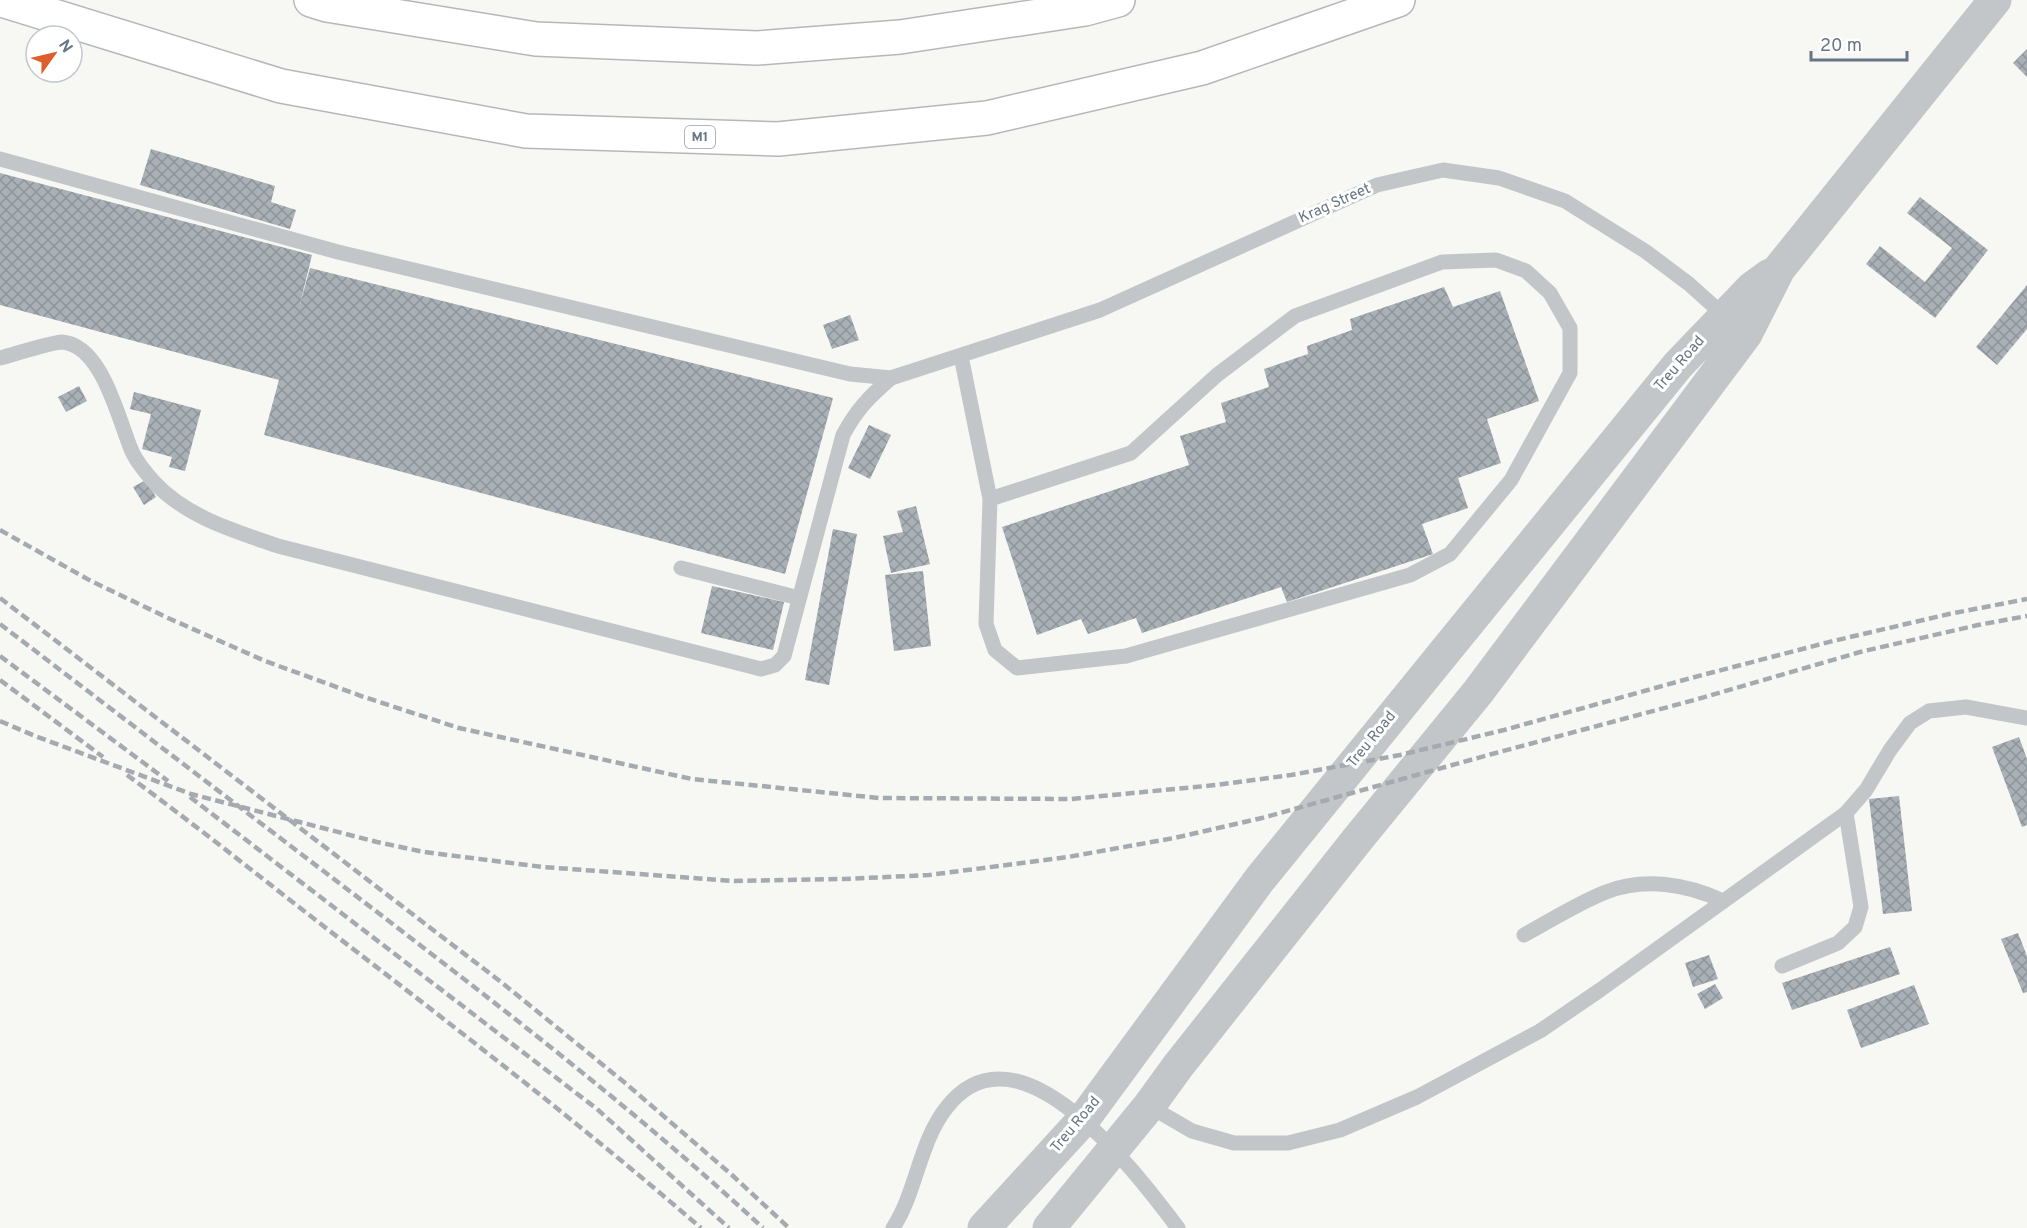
<svg xmlns="http://www.w3.org/2000/svg" width="2027" height="1228" font-family="Overpass,sans-serif">
	<style>
		.building { fill: url(#building-cross-hatch) }
		.lines { fill: none; stroke-linecap: round; stroke-linejoin: round }
		.motorway-casing { stroke: #b5b8bb; stroke-width: 36 }
		.service { stroke: #c2c6c9; stroke-width: 15 }
		.tertiary { stroke: #c2c6c9; stroke-width: 33 }
		.motorway { stroke: #fff; stroke-width: 33 }
		.rail { stroke: #a5aab0; stroke-width: 4.5; stroke-dasharray: 9 4.5; stroke-linecap: butt }
		.labels { text-anchor: middle; dominant-baseline: central; stroke-width: 6; stroke-linejoin: round; paint-order: stroke }
		.shield { fill: #fff; stroke: #959fa9; stroke-width: 1.5 }
		.shield-label { font-size: 14px; font-weight: bold; fill: #677684 }
		.street-label { font-size: 15px; fill: #677684; stroke: #fff }
	</style>
	<defs>
		<pattern id="building-cross-hatch" width="8" height="8" patternUnits="userSpaceOnUse" patternTransform="scale(1.5)"><rect width="8" height="8" fill="#a9b1b6"/><path d="M0 0l8 8M0 8l8-8" fill="none" stroke="#8d959a"/></pattern>
	</defs>
	<rect width="100%" height="100%" fill="#f7f7f4"/>
	<g class="building">
		<polygon points="2027,49 2027,77 2013,63"/>
		<polygon points="151,149 275,186 271,202 296,210 290,229 140,185"/>
		<polygon points="0,173 312,255 299,308 310,268 833,398 785,574 264,435 279,380 0,305"/>
		<polygon points="1920,197 1988,250 1935,318 1866,264 1880,246 1925,282 1952,248 1907,213"/>
		<polygon points="2027,285 2027,329 1997,365 1976,347"/>
		<polygon points="1444,287 1453,307 1500,291 1539,401 1487,419 1501,463 1458,478 1468,508 1422,524 1433,554 1287,602 1281,587 1142,633 1136,618 1088,634 1081,619 1037,635 1002,527 1189,465 1180,436 1226,422 1221,403 1269,387 1264,369 1308,354 1307,346 1352,330 1350,319"/>
		<polygon points="850,315 859,340 832,349 823,325"/>
		<polygon points="79,386 87,401 66,412 58,397"/>
		<polygon points="134,392 201,410 185,471 169,467 172,457 142,449 151,414 130,409"/>
		<polygon points="869,425 891,435 870,479 848,468"/>
		<polygon points="146,480 156,497 144,505 133,487"/>
		<polygon points="916,506 930,564 891,573 883,536 903,532 897,511"/>
		<polygon points="833,529 857,534 829,685 805,680"/>
		<polygon points="923,571 931,646 894,651 885,575"/>
		<polygon points="712,586 784,602 773,650 701,633"/>
		<polygon points="2019,737 2027,759 2027,825 2022,827 1992,747"/>
		<polygon points="1899,796 1912,911 1883,914 1869,799"/>
		<polygon points="2018,933 2027,956 2027,992 2023,993 2001,939"/>
		<polygon points="1890,947 1900,974 1792,1010 1782,983"/>
		<polygon points="1709,955 1718,979 1693,987 1685,963"/>
		<polygon points="1715,984 1723,998 1705,1009 1697,994"/>
		<polygon points="1914,985 1929,1024 1861,1048 1847,1010"/>
	</g>
	<g class="lines">
		<g class="motorway-casing">
			<g id="motorway">
				<polyline points="2,0 281,86 526,131 778,139 987,118 1202,68 1398,0"/>
				<polyline points="311,0 327,5 536,39 757,48 900,37 1085,9 1118,0"/>
			</g>
		</g>
		<g class="service">
			<polyline points="0,159 338,252 812,365 850,374 891,378"/>
			<polyline points="961,356 990,499 1131,453 1217,375 1295,316 1442,262 1496,260 1526,271 1550,293 1570,328 1570,373 1511,480 1450,554 1410,575 1126,656 1017,668 995,650 986,624 990,499"/>
			<path d="M0,358C12,355 52,342 62,342C102,345 118,418 131,449C135,460 146,473 154,482C186,517 235,531 278,546L761,669L775,665L784,656L843,435C857,409 869,397 891,378L1100,310L1377,185L1443,170L1499,178L1565,201L1645,251L1689,284L1728,319"/>
			<polyline points="681,568 799,598"/>
			<path d="M1524,935C1550,921 1578,903 1606,892C1644,877 1687,884 1723,901"/>
			<polyline points="1782,966 1838,943 1855,927 1861,907 1846,813"/>
			<polyline points="1149,1106 1192,1131 1234,1143 1288,1143 1340,1130 1417,1097 1540,1031 1600,990 1846,813 1866,790 1890,750 1910,723 1929,711 1966,707 2027,718"/>
			<path d="M893,1228C917,1191 919,1142 947,1107C1019,1015 1137,1174 1178,1228"/>
		</g>
		<g class="tertiary">
			<polyline points="984,1228 1083,1120 1260,879 1678,365 1752,288 1770,275"/>
			<polyline points="1049,1228 1149,1106 1178,1066 1357,840 1478,692 1746,334 1779,269 1995,0"/>
		</g>
		<use href="#motorway" class="motorway"/>
		<g class="rail">
			<polyline points="0,530 91,581 168,618 265,661 364,697 459,728 692,779 879,798 1071,799 1216,785 1291,775 1400,755 1504,730 1691,678 1833,641 1949,614 2027,599"/>
			<polyline points="0,598 501,982 624,1082 732,1175 789,1228"/>
			<path d="M0,624C127,721 254,818 381,915C511,1015 642,1116 763,1228"/>
			<polyline points="0,656 168,781"/>
			<polyline points="0,680 103,757"/>
			<polyline points="0,721 35,736 191,794 377,842 424,852 543,867 734,881 844,879 929,875 1068,857 1174,838 1262,818 1492,754 1698,699 1860,652 1978,625 2027,616"/>
			<path d="M127,775C205,832 280,893 357,952C474,1042 590,1132 701,1228"/>
			<polyline points="190,797 597,1109 729,1228"/>
		</g>
	</g>
	<g class="labels">
		<rect class="shield" x="685" y="126" width="30" height="22" rx="4.5"/>
		<g class="shield-label">
			<text x="700" y="137">M1</text>
		</g>
		<g class="street-label">
			<text transform="translate(1335 204) rotate(-24)">Krag Street</text>
			<text transform="translate(1680 364) rotate(-49)">Treu Road</text>
			<text transform="translate(1372 740) rotate(-51)">Treu Road</text>
			<text transform="translate(1076 1125) rotate(-50)">Treu Road</text>
		</g>
	</g>
	<g transform="translate(54 54) rotate(56)"><circle r="28" fill="#ffffff" stroke="#c2c8ce" stroke-width="1.5"/>
	<path d="M0-4.5L10 22L0 15L-10 22Z" fill="#de5e2d"/>
	<text y="-9" font-size="16" font-weight="bold" text-anchor="middle" fill="#677684">N</text>
	</g>
	<path d="M1811 51v9h96v-9" fill="none" stroke="#677684" stroke-width="3"/>
	<text x="1820" y="51" font-size="18" fill="#677684" stroke="#ffffff" stroke-width="4.5" paint-order="stroke">20 m</text>
</svg>
